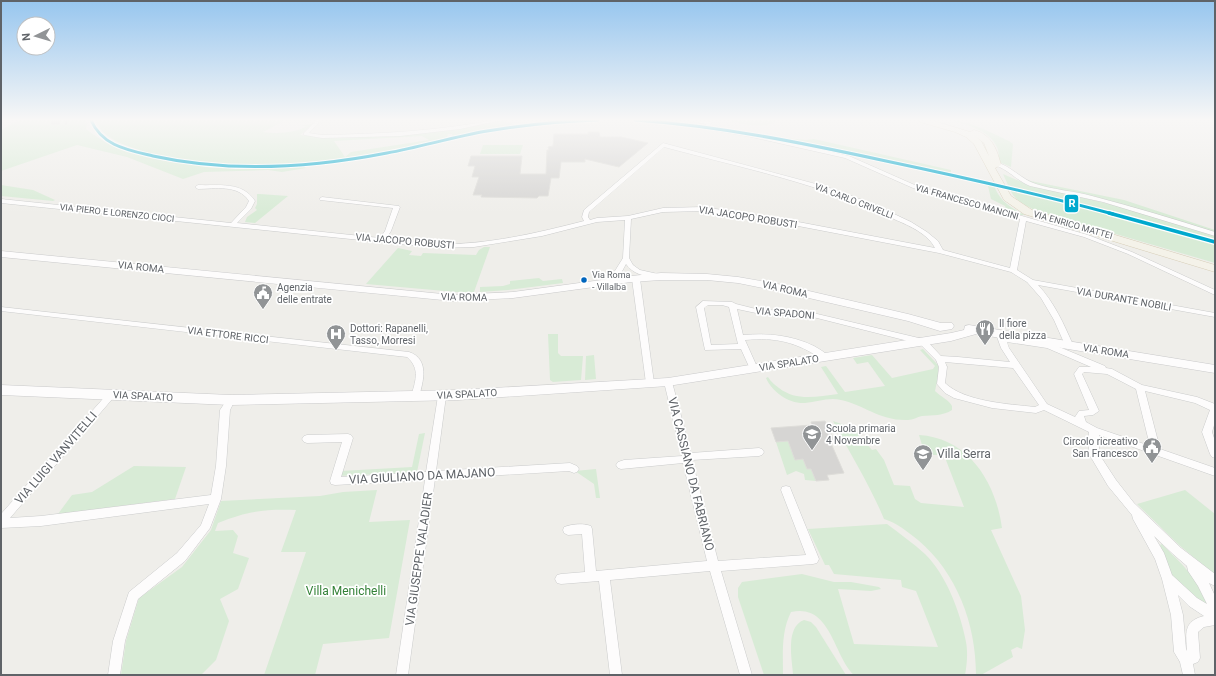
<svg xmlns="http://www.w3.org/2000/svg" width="1216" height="676" font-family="Roboto,sans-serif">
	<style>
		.green { fill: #d8ebd6; fill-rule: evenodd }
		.building { fill: #d6d5d3; stroke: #deddd9 }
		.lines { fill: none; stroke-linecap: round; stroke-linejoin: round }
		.primary-tunnel { stroke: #cbcbca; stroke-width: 9; stroke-dasharray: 9 4.5; stroke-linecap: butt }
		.street-casing { stroke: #cbcccc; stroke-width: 1 }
		.secondary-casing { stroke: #cacacb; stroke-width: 1 }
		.primary-casing { stroke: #d7ceb8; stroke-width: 1 }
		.street { fill: #fdfcfc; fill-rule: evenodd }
		.secondary { fill: #fdfcfc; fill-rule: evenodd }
		.primary { fill: #f4f2e9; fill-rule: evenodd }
		.rail-1-far1-casing { stroke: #fff; stroke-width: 5 }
		.rail-1-casing { stroke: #fff; stroke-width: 6 }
		.rail-1-far1 { stroke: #00a9ce; stroke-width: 3 }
		.rail-1 { stroke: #00a9ce; stroke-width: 3.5 }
		.bus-dot { fill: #0065bd; stroke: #fff; stroke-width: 1.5 }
		.labels { text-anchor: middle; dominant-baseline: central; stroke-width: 3.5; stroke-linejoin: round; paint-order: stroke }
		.far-street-label { font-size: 9px; fill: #5f6368; stroke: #fff }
		.bus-label { font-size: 9px; fill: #5f6368; stroke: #fff; text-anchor: start }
		.street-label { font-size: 10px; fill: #5f6368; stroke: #fff }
		.poi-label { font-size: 10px; fill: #5f6368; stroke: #fff; text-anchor: start }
		.near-poi-label { font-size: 12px; fill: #5f6368; stroke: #fff; text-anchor: start }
		.near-street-label { font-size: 12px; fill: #5f6368; stroke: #fff }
		.near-park-label { font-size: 12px; fill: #348238; stroke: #fff }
		.line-badge { stroke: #fff; stroke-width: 1.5 }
		.badge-label { font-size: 11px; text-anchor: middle; font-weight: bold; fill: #fff }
	</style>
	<rect width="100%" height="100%" fill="#efeeea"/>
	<g class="green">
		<path d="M19,120H88L86,129C93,134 101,140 109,144C120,150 134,154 146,157C198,169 246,168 300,165L306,168L282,172L268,170L204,172L183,179L127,157L77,145L1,171V130Z"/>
		<path d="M96,120H315L306,122L284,121L263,132C277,134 296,133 307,126H299L312,124L300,135C316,137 331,137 346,137C400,137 452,129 505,120L513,125L453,137L452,134H448L447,138C356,160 222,181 133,148C119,143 100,135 96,120ZM422,136L429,140L351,152L345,157L334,141Z"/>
		<path d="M731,120H775V122C762,129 746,124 732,122Z"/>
		<path d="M949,120C969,120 991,133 1009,141L1013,144L1011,167L999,162C999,158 999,151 997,147C989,130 966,124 949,120Z"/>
		<polygon points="784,138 806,140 814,139 951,170 951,173"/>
		<polygon points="483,145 523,145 520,154 480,154"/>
		<polygon points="1003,174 1024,183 1133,210 1215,235 1215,240 1122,213 1008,185"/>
		<path d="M954,177L994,185C999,201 1011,208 1025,215H1020L1006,211L1005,206L991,199L988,186Z"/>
		<polygon points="1021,179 1124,200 1215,230 1215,233 1065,191 1040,186"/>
		<polygon points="1,185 33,190 55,200 53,201 1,196"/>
		<path d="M1010,189L1098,210L1215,244V263L1037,211C1027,206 1014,201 1010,189Z"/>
		<polygon points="257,194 260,194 288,196 255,223 245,222 247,217 257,210 255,208 257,204"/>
		<polygon points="484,247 490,247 474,292 456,292 366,284 398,248 412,251 409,255 421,256 423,253 476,255 479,250"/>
		<polygon points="539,278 543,281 562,279 563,283 508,290 480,292 480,287 503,286 510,284 510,281"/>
		<polygon points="548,334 558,334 558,353 561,356 583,356 581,380 553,382 550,380"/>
		<path d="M923,349L938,365L939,372L935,391C941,397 948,399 952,406V410C943,416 933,415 922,416C917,417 913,420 908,420C879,421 865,405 841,400C829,397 817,402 805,403C789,404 772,392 766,378L768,377C771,382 775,385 779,388C797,402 818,396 838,394L821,367L826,366L845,392L885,386L868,362L857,364L853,358L872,355L892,378L933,369L935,366L920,350Z"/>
		<polygon points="594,355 596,379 585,380 586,356"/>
		<path d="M833,421L853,428L872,450L876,449L884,460L894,485L910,486L915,499L921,503L964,507L944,455H925L919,435C969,438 996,483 1002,528L991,530L1021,596L1025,630L1022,649L1017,647L1011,650L1013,657L981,675H976C976,624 957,573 918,540C908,532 897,523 884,519C870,485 850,454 833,421Z"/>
		<polygon points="425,433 417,472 339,476 341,471 412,467 419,434"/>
		<polygon points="788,441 795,459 803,459 807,469 811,469 816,481 805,480 804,474 796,471 787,475 776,442"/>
		<polygon points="134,466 186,467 175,499 58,514 72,495 92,492"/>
		<polygon points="596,469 600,498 596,498 594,484 575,471"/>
		<path d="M377,490L369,522L410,520L389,638L323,644L315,675H264L306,552H281L296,510C265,509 247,511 218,523L215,531L233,530L238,536L233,553L249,558L238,589L220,599L229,621L216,660L201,675H121L126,641L139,598L182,567L211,530L221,501L320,496L343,492Z"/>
		<polygon points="1185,490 1215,514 1215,575 1179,545 1137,504"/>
		<path d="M887,524C900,534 913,543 925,554C946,574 961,614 966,642C968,652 967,664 965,675H854C833,655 831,603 791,612C781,632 783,653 783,675H764L738,597V588L742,582L802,574L834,582H851L879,587L881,589L871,591L838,589L854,644L938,647L916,591L902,587L901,580L834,574L829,565H825L808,529Z"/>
		<path d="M1162,544C1179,562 1201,580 1207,605H1205L1172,576L1160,545Z"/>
		<path d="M804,620L811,622L816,627L846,675H793C792,659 785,627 804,620Z"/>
	</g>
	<g class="building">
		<polygon points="588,132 599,132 600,137 621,137 648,143 619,167 585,159 585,162 561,162 559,178 551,178 548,196 539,196 537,198 481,197 482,195 473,195 479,177 472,177 475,166 468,166 471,156 522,156 520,174 546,174 547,150 549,150 548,147 553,146 554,134 588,134"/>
		<polygon points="825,421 834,440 830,441 844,473 827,475 829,480 816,481 811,469 807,469 803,459 795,460 788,441 776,442 771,428 812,425 811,422"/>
	</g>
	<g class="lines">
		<polyline class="primary-tunnel" points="51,120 67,120"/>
		<g class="street-casing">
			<g id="street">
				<path d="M317,120H321L309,133L322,135C380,134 437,131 495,120H502L460,129L400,136L322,138L304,135V133Z"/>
				<path d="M692,120L711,122L710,127L747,132L849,156L917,186L1088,235L1132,252L1215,290V295L1128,254L1084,237L1026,221L1017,270L1033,280L1215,313V317L1038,285C1054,302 1064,324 1073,345L1069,348L1065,345L1054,320L1041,298L1027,282L1011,272L939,253L793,225L703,211L663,212L631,219L629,258L633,265L640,270L658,274L659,276L655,278C644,276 633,274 626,264L619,277L604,285L600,283L613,274L623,258L625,220L597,222L542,236L474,247L438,248L1,203V199L231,223L246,207L249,201C238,184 215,189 198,189L195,187L198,185C219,186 242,181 255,201L251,209L237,223L380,238L385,231L393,208L320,200L319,199L322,197L399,206L400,207L391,231L386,239C403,240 421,243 438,244C487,245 537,233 584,221L582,217L584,210L663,143L827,187L838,191L873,204L911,222L927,232L938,241L943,250L1010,268L1020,219L913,188L845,158L747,136L705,129L706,124L692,121ZM664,147C742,168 824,184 896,220C910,226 928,234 935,248L793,221L703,207L663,208L628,216L597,218L590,220L588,217L589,212Z"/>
				<path d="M996,162C1011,166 1021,179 1036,184C1054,190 1074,191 1092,196C1134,207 1174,219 1215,232V236L1103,202L1030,186C1017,181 1008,169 994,165V163Z"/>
				<polygon points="633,277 636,277 640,279 654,383 653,385 647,385 646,383 632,279"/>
				<path d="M703,301L732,302L736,304L756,309L813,313L923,339L926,340L941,356L958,357L1010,362L1001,348L996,334L1000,331L1003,332L1005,337L1052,344L1105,366L1106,368L1112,369L1142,385L1197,397L1215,404V422L1212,432L1215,441V458L1212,457L1210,454L1202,432L1210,410L1195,403L1145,391L1160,449L1215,468V476L1099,435V454L1116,480L1134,503L1181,548L1215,574V586L1209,583L1215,596V625L1204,627L1198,632L1200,658L1198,662L1193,664L1195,675H1183L1180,662L1174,652L1171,615L1162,579L1155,559L1133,519L1132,515L1108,486L1089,454V432L1044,410L1036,413L992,408L954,398L945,393L937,384L939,367L936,360L920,344L813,317L756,313L737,309L743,335C768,333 791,335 814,346C819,349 825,352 829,357L825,360L822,359C796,342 776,337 745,340L758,369L757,371H751L741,349L705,350L696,307ZM708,305H722L729,307L738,344L711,345L704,308ZM1007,342L1047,348L1091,367H1079L1074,374L1089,410L1079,411L1075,417L1047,404L1009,348ZM945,362L1013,368L1039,405L1035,407C1009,404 965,402 945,383L947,367ZM1084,372L1107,374L1136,389L1150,446L1097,428L1086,422L1084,416L1093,415L1099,411L1082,374ZM1154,536L1173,554L1187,566L1188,571L1198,586L1207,604L1197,598L1172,575L1164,553ZM1178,595L1189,606L1204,616C1183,621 1186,634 1187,651L1186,649L1183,615Z"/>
				<path d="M1,307L409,352C430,359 423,382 419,397L418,399H412L411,397C415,382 421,369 407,357L1,311Z"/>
				<path d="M668,379L671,380L672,382L691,453L759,448L762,449L764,452L762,455L759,456L692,460L718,561L806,555L781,490L782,487L786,486L790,487L791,490L819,559L817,563L813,564L721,571L752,675H740L710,571L610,580L622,675H610L599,581L561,584L557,583L555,579L557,575L561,574L585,572L582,534L568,535L564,533L563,530L564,527C572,524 583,523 591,526L592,529L596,571L707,561L683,463L621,469L618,468L616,465L618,462L624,460L682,456L664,382L665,380Z"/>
				<polygon points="111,392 114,393 115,395 114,397 10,518 41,516 211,495 216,466 220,410 228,398 234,398 235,400 230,410 226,466 221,499 210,528 185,561 138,599 125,641 120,675 108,675 113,641 129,592 177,553 201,525 209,504 41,526 1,528 1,514 108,393"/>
				<polygon points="442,393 445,394 446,396 436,471 570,463 577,466 579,469 577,472 574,473 569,471 435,479 408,675 396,675 425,480 335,485 331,484 330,481 342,442 307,443 304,442 302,439 304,436 307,435 348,434 351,435 353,438 341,477 426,472 438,396 439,394"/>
			</g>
		</g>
		<g class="secondary-casing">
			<g id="secondary">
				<polygon points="1,251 453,295 513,292 631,276 661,273 707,274 738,277 783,285 908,314 941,323 952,323 954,326 952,329 940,331 908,321 783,292 738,283 707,280 661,280 631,282 513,298 453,301 1,257"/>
				<polygon points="969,325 1215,365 1215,373 976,334 951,341 668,386 458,400 231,405 1,395 1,385 231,395 458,390 668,378 951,333 964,330 965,326"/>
			</g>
		</g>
		<g class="primary-casing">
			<path id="primary" d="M919,120H931L970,132L974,130C991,134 997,149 1001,165L995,168L1011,196L1032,210L1215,265V272L1024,214L1004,200L974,144L966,137L955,132L920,122ZM975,136L984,143L989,156L981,141Z"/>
		</g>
		<use href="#street" class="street"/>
		<use href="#secondary" class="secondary"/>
		<use href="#primary" class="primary"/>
		<g class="rail-1-far1-casing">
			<g id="rail-1-far1">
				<path d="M91,120C102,146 128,150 153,156C230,173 310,168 387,153C420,147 453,137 487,131C524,125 561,121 598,120"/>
				<path d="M635,120C720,126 803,143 886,161C962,177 1038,194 1113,214"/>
			</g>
		</g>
		<g class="rail-1-casing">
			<polyline id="rail-1" points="1109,213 1215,242"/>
		</g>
		<use href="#rail-1-far1" class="rail-1-far1"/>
		<use href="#rail-1" class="rail-1"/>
	</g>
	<linearGradient id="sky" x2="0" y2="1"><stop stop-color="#97c6ef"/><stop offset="0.56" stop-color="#f8f7f6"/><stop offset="1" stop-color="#f8f7f6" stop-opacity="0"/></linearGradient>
	<rect width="1216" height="214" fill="url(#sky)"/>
	<defs>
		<g id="civic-pin" transform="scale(1)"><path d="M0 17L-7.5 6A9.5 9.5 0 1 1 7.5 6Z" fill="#919496" stroke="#fff"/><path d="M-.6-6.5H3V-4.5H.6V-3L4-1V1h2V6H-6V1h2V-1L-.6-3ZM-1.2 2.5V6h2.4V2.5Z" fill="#fff"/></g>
		<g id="restaurant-pin" transform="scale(1)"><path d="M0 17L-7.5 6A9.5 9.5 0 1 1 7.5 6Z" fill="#919496" stroke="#fff"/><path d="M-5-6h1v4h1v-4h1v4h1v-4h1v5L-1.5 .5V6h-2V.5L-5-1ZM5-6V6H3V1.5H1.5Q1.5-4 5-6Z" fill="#fff"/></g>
		<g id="hospital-pin" transform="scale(1)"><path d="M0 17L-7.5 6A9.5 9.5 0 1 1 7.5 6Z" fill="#919496" stroke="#fff"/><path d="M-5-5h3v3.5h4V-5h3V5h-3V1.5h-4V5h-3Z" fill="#fff"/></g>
		<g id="school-pin" transform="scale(1)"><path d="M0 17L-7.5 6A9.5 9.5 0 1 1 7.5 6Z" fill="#919496" stroke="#fff"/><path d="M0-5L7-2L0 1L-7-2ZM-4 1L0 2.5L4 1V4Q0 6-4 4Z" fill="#fff"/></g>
	</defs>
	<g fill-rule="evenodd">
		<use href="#civic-pin" x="263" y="293"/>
		<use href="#restaurant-pin" x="985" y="329"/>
		<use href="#hospital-pin" x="336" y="334"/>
		<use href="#school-pin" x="812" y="434"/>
		<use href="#civic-pin" x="1152" y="447"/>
		<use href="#school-pin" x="923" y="454"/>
	</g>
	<circle class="bus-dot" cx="584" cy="280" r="3.5"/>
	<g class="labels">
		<g class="far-street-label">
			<text transform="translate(854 201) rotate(21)">VIA CARLO CRIVELLI</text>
			<text transform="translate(967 202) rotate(16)">VIA FRANCESCO MANCINI</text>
			<text transform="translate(117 213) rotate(6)">VIA PIERO E LORENZO CIOCI</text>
			<text transform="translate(1073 225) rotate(16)">VIA ENRICO MATTEI</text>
		</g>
		<g class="bus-label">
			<text x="592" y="275">Via Roma<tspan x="592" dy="12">- Villalba</tspan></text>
		</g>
		<g class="street-label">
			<text transform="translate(748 217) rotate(9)">VIA JACOPO ROBUSTI</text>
			<text transform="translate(405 241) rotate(5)">VIA JACOPO ROBUSTI</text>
			<text transform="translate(141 267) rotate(6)">VIA ROMA</text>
			<text transform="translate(785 289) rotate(13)">VIA ROMA</text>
			<text transform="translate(464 297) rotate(1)">VIA ROMA</text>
			<text transform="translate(1124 299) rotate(10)">VIA DURANTE NOBILI</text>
			<text transform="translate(785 313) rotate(5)">VIA SPADONI</text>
			<text transform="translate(228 335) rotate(7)">VIA ETTORE RICCI</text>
			<text transform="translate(1106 351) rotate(9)">VIA ROMA</text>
			<text transform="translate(789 363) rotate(-9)">VIA SPALATO</text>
			<text transform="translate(467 394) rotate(-3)">VIA SPALATO</text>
			<text transform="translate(143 396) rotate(3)">VIA SPALATO</text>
		</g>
		<g class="poi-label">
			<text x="277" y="287">Agenzia<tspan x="277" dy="12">delle entrate</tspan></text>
			<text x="999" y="323">Il fiore<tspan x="999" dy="12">della pizza</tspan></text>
			<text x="350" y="328">Dottori: Rapanelli,<tspan x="350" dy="12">Tasso, Morresi</tspan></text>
			<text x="826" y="428">Scuola primaria<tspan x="826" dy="12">4 Novembre</tspan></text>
			<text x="1138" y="441" text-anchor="end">Circolo ricreativo<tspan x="1138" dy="12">San Francesco</tspan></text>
		</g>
		<g class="near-poi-label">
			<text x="937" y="454">Villa Serra</text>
		</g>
		<g class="near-street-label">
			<text transform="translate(56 458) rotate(-49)">VIA LUIGI VANVITELLI</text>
			<text transform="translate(691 474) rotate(76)">VIA CASSIANO DA FABRIANO</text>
			<text transform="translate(422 476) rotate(-3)">VIA GIULIANO DA MAJANO</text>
			<text transform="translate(419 559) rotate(-82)">VIA GIUSEPPE VALADIER</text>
		</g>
		<g class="near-park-label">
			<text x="346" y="591">Villa Menichelli</text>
		</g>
	</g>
	<rect class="line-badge" x="1064" y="194" width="15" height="19" rx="4" fill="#00a9ce"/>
	<g class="badge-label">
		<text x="1072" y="207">R</text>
	</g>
	<rect width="1216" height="676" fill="none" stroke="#5f6368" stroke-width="4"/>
	<g transform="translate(36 36) rotate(265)"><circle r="19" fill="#ffffff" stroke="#bfc1c3"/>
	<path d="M0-3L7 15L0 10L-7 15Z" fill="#919496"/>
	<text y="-6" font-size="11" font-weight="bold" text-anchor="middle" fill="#5f6368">N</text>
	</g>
</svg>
